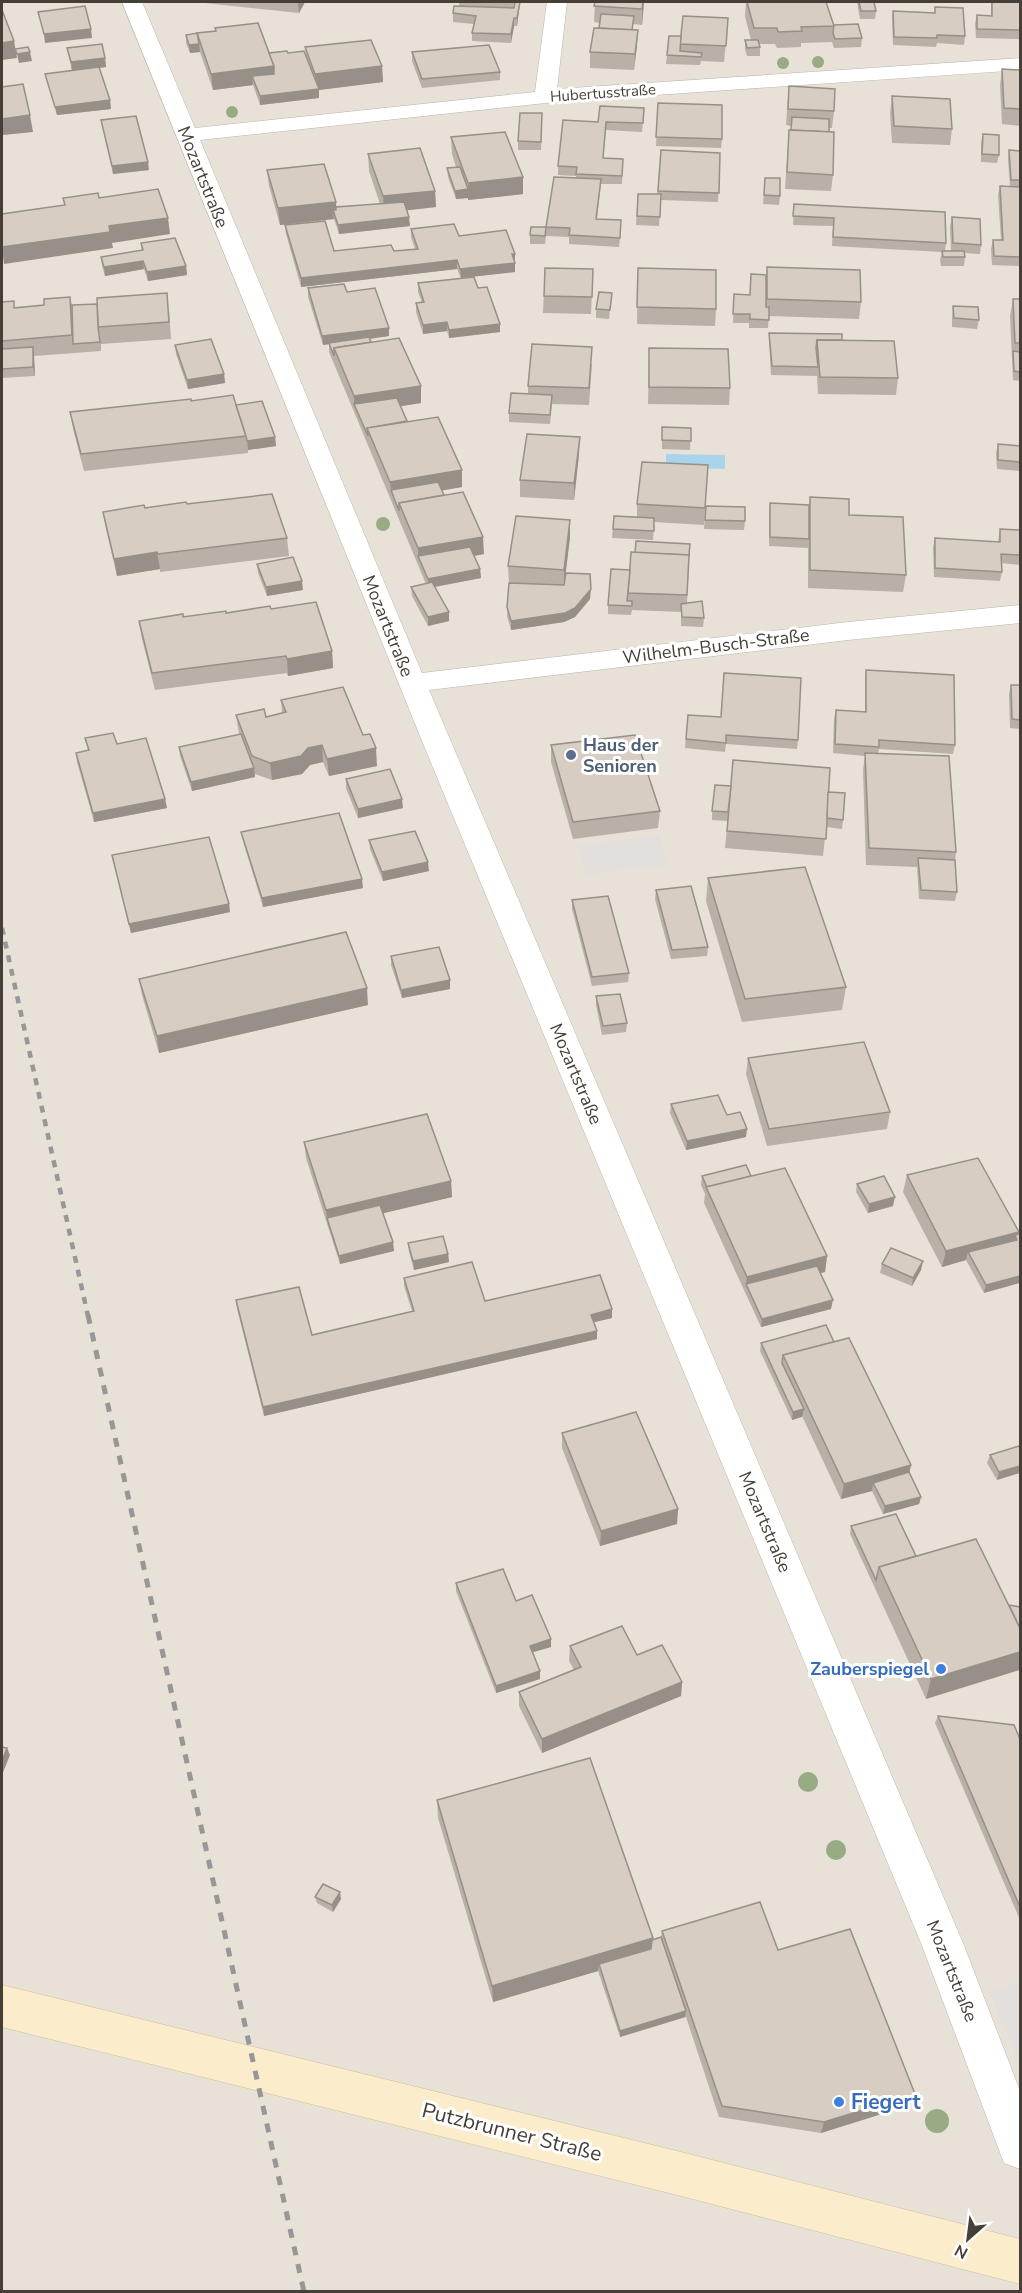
<svg xmlns="http://www.w3.org/2000/svg" width="1022" height="2293" font-family="'Nunito Sans',sans-serif">
	<style>
		.residential { fill: #e7e1d7 }
		.parking { fill: #e2dfdd }
		.water { fill: #a9d4ec }
		.lines { fill: none; stroke-linecap: round; stroke-linejoin: round }
		.minor-casing { stroke: #beb6ac; stroke-width: 1 }
		.secondary-casing { stroke: #d0bf9b; stroke-width: 1 }
		.minor { fill: #fff; fill-rule: evenodd }
		.secondary { fill: #fbeccb; fill-rule: evenodd }
		.rail-far1 { stroke: #979797; stroke-width: 4.5; stroke-dasharray: 7 7; stroke-linecap: butt }
		.rail { stroke: #979797; stroke-width: 5; stroke-dasharray: 9 9; stroke-linecap: butt }
		.tree { fill: #98ab82 }
		.wall { fill: #b9b0a7 }
		.shaded-wall { fill: #969088 }
		.building { fill: #d7cdc2; stroke: #969088; stroke-width: 1.5 }
		.service-dot { fill: #5c6f8a; stroke: #fff; stroke-width: 2 }
		.shop-dot { fill: #3f7fe0; stroke: #fff; stroke-width: 2 }
		.labels { text-anchor: middle; dominant-baseline: central; stroke-width: 6; stroke-linejoin: round; paint-order: stroke }
		.far-street-label { font-size: 15px; fill: #463f37; stroke: #fff }
		.street-label { font-size: 18px; fill: #463f37; stroke: #fff }
		.service-label { font-size: 18px; font-weight: bold; fill: #4e5e75; stroke: #fff; text-anchor: start }
		.shop-label { font-size: 18px; font-weight: bold; fill: #366cbe; stroke: #fff; text-anchor: end }
		.near-shop-label { font-size: 21px; font-weight: bold; fill: #366cbe; stroke: #fff; text-anchor: start }
		.near-street-label { font-size: 21px; fill: #463f37; stroke: #fff }
	</style>
	<rect width="100%" height="100%" fill="#f3efe9"/>
	<rect class="residential" x="2" y="2" width="1018" height="2289"/>
	<g class="parking">
		<polygon points="659,835 668,864 586,875 577,845"/>
		<polygon points="1020,1982 1020,2065 989,1991"/>
	</g>
	<polygon class="water" points="666,454 725,455 725,469 666,467"/>
	<g class="lines">
		<g class="minor-casing">
			<polygon id="minor" points="122,2 142,2 195,128 535,92 547,2 567,2 557,89 1020,58 1020,70 555,102 200,140 422,673 848,622 1020,605 1020,623 848,640 429,690 963,1943 1020,2091 1020,2169 1004,2163 921,1943 429,758"/>
		</g>
		<g class="secondary-casing">
			<polygon id="secondary" points="2,1985 685,2153 1020,2239 1020,2284 685,2197 2,2027"/>
		</g>
		<use href="#minor" class="minor"/>
		<use href="#secondary" class="secondary"/>
		<polyline class="rail-far1" points="2,928 88,1316"/>
		<polyline class="rail" points="88,1315 304,2292"/>
	</g>
	<g class="tree">
		<circle cx="818" cy="62" r="6"/>
		<circle cx="783" cy="63" r="6"/>
		<circle cx="232" cy="112" r="6"/>
		<circle cx="383" cy="524" r="7"/>
		<circle cx="808" cy="1782" r="10"/>
		<circle cx="836" cy="1850" r="10"/>
		<circle cx="937" cy="2121" r="12"/>
	</g>
	<g class="wall">
		<polygon points="195,2 305,2 299,13"/>
		<polygon points="459,2 520,2 517,26 514,26 511,43 472,41 472,33 474,24 453,22 453,13 459,6"/>
		<polygon points="595,2 644,2 642,25 633,24 633,30 638,30 634,70 590,68 590,52 599,28 600,23 594,22"/>
		<polygon points="746,2 826,2 834,25 862,38 861,47 834,48 832,42 801,43 801,47 777,48 775,44 760,44 760,56 747,56 745,49 745,40 751,40 745,16"/>
		<polygon points="857,2 874,2 876,11 875,19 860,19"/>
		<polygon points="991,2 1020,2 1020,39 976,38 975,23 977,15 991,16"/>
		<polygon points="935,7 965,36 964,45 937,43 936,47 893,45 892,19 893,11 934,13"/>
		<polygon points="728,18 724,62 701,61 700,65 666,64 667,55 681,36"/>
		<polygon points="215,28 269,53 306,55 305,47 382,66 383,82 319,90 319,98 260,105 253,85 213,90 200,52 190,53 186,43 186,35 215,31"/>
		<polygon points="67,48 105,58 106,67 99,68 110,100 111,109 57,115 47,82 45,74 72,71"/>
		<polygon points="412,52 500,72 500,80 422,88 412,61"/>
		<polygon points="1002,69 1020,70 1020,126 1002,124 1000,85"/>
		<polygon points="789,86 834,111 832,128 829,128 833,175 831,191 785,189 789,130 791,130 791,126 786,125"/>
		<polygon points="892,96 952,129 950,145 892,143 890,113"/>
		<polygon points="658,103 722,139 721,148 656,146"/>
		<polygon points="644,108 642,132 606,130 603,158 623,159 622,184 601,184 597,219 621,229 619,247 569,244 569,237 546,236 545,244 530,244 530,235 546,227 576,178 576,176 558,175 558,166 598,122"/>
		<polygon points="101,120 149,170 113,174"/>
		<polygon points="542,122 541,150 518,150 518,141"/>
		<polygon points="983,134 999,155 997,163 981,162 981,143"/>
		<polygon points="451,137 523,194 468,200 468,198 456,199 448,177 447,168 456,167 452,154"/>
		<polygon points="661,150 720,153 718,202 661,200 659,226 636,225 638,194 657,194"/>
		<polygon points="1009,150 1020,151 1020,266 992,265 991,249 993,240 1001,240 998,195 1000,186 1010,187 1008,159"/>
		<polygon points="368,154 435,191 436,207 407,210 410,226 339,234 334,219 280,225 269,186 267,170 336,207 380,204 369,171"/>
		<polygon points="765,178 780,196 779,205 763,204"/>
		<polygon points="794,204 946,243 945,251 951,251 950,226 952,217 981,245 980,254 964,253 965,257 964,266 941,266 940,260 942,252 832,246 833,226 793,225"/>
		<polygon points="285,225 334,251 394,251 415,249 411,237 411,229 459,236 515,254 515,272 461,278 457,269 301,287 286,234"/>
		<polygon points="141,243 186,266 187,275 148,281 144,269 105,276 102,266 101,257 142,251"/>
		<polygon points="767,267 861,302 859,319 769,316 768,328 749,328 749,323 733,323 734,294 750,295 751,274 766,275"/>
		<polygon points="545,268 593,269 591,314 543,313"/>
		<polygon points="638,268 716,309 715,326 637,324"/>
		<polygon points="418,283 478,288 500,332 449,338 447,331 423,334 416,312 416,303 422,303 418,292"/>
		<polygon points="308,288 347,292 389,328 389,336 370,339 371,342 421,403 401,406 407,421 462,487 442,490 444,495 484,554 474,556 480,569 481,578 435,587 449,612 449,621 428,626 412,596 411,587 426,584 329,352 329,344 323,345 308,297"/>
		<polygon points="612,293 609,319 596,318 596,309"/>
		<polygon points="70,297 72,305 169,310 171,339 101,344 101,351 34,356 35,376 2,378 2,302 15,307 44,305"/>
		<polygon points="1013,299 1020,299 1020,381 1013,380 1010,316"/>
		<polygon points="953,306 979,320 977,329 952,327 952,315"/>
		<polygon points="769,333 842,340 898,378 896,395 818,394 817,376 771,375 769,341"/>
		<polygon points="175,345 224,374 225,383 188,389 176,354"/>
		<polygon points="649,348 730,388 729,405 648,404"/>
		<polygon points="592,364 589,405 552,404 550,424 509,422 509,413 528,394 528,386"/>
		<polygon points="191,401 236,405 275,437 276,446 248,450 248,453 84,471 73,429 70,412"/>
		<polygon points="662,427 691,428 690,450 662,449"/>
		<polygon points="998,444 1020,446 1020,471 997,469 996,453"/>
		<polygon points="579,454 574,500 520,497 520,480"/>
		<polygon points="708,465 704,525 654,522 653,540 612,538 614,516 637,517 637,504"/>
		<polygon points="810,497 849,515 906,575 903,592 808,588 808,548 769,546 769,512 770,503 809,505"/>
		<polygon points="187,504 287,538 289,556 160,572 160,569 117,576 106,529 103,512"/>
		<polygon points="706,506 745,521 744,530 704,529"/>
		<polygon points="570,520 570,537 564,585 590,599 575,617 564,622 511,630 507,616 509,583 508,566"/>
		<polygon points="1000,529 1020,530 1020,565 1001,563 1002,572 1000,581 934,577 933,547 935,538 998,542"/>
		<polygon points="690,544 687,603 704,618 703,627 681,626 681,612 632,610 631,615 608,614 608,605 630,570 635,553"/>
		<polygon points="257,564 303,590 267,596 258,573"/>
		<polygon points="271,609 332,651 333,668 288,676 287,673 155,690 142,639 139,621"/>
		<polygon points="866,670 955,745 953,754 879,749 878,753 956,852 955,860 957,892 955,901 919,899 917,867 866,865 863,770 865,756 833,753 834,719 836,710 865,712 865,679"/>
		<polygon points="1011,685 1020,685 1020,729 1010,728 1009,694"/>
		<polygon points="281,700 363,735 377,766 329,776 323,762 310,765 302,774 272,780 255,774 255,777 192,791 180,756 179,747 239,734 236,715 266,717 282,713"/>
		<polygon points="688,715 721,717 798,740 797,749 726,744 725,752 685,748"/>
		<polygon points="85,738 117,744 165,799 167,808 94,822 77,762 76,753 88,750"/>
		<polygon points="551,745 660,811 658,828 573,839 551,762"/>
		<polygon points="733,760 830,768 828,792 845,793 843,820 842,829 826,827 823,856 725,848 730,797 728,821 712,820 712,811 715,785 731,786"/>
		<polygon points="346,779 403,808 358,818 346,788"/>
		<polygon points="241,832 363,888 263,907 243,841"/>
		<polygon points="369,840 429,871 383,881 370,849"/>
		<polygon points="112,855 229,904 230,912 131,933"/>
		<polygon points="708,878 846,987 842,1010 742,1022 706,901"/>
		<polygon points="656,890 708,947 707,956 671,959 655,899"/>
		<polygon points="572,900 629,973 628,982 592,986 572,909"/>
		<polygon points="391,956 450,989 402,998 391,965"/>
		<polygon points="139,979 368,1005 159,1053 142,995"/>
		<polygon points="596,996 627,1023 626,1032 602,1035 596,1005"/>
		<polygon points="748,1058 890,1112 887,1129 767,1146 746,1074"/>
		<polygon points="671,1104 727,1115 746,1137 686,1150 670,1113"/>
		<polygon points="304,1142 451,1181 452,1197 383,1213 394,1251 340,1264 306,1158"/>
		<polygon points="907,1175 1019,1232 984,1293 966,1260 942,1267 903,1192"/>
		<polygon points="702,1176 751,1176 827,1256 825,1272 820,1273 831,1309 761,1327 704,1203 705,1194 701,1185"/>
		<polygon points="857,1184 893,1206 868,1213 856,1192"/>
		<polygon points="408,1243 448,1254 449,1262 414,1270 409,1252"/>
		<polygon points="882,1264 921,1270 912,1286 880,1273"/>
		<polygon points="404,1278 485,1301 612,1309 612,1318 594,1322 597,1339 264,1416 237,1309 236,1300 312,1335 412,1311 404,1286"/>
		<polygon points="834,1342 911,1465 909,1472 921,1497 919,1504 883,1514 872,1491 841,1499 802,1416 792,1420 760,1351 761,1343"/>
		<polygon points="562,1433 678,1509 677,1524 600,1546 562,1448"/>
		<polygon points="1020,1448 997,1480 987,1463 990,1455"/>
		<polygon points="851,1526 916,1556 976,1539 926,1699 850,1534"/>
		<polygon points="456,1583 516,1601 551,1639 551,1647 533,1652 540,1671 540,1679 496,1693 456,1591"/>
		<polygon points="570,1646 637,1655 682,1682 681,1696 542,1753 519,1706 519,1692 574,1670 569,1661"/>
		<polygon points="938,1716 1020,1739 1020,1920 935,1723"/>
		<polygon points="437,1800 653,1938 652,1940 661,1937 662,1931 778,1950 910,2105 821,2133 719,2117 686,2017 620,2037 598,1971 493,2002 438,1818"/>
		<polygon points="315,1897 341,1899 333,1912 317,1903"/>
	</g>
	<g class="shaded-wall">
		<polygon points="298,2 305,2 299,13"/>
		<polygon points="520,2 517,26 517,18"/>
		<polygon points="643,2 644,2 642,25 642,9"/>
		<polygon points="514,18 514,26 511,43 511,34"/>
		<polygon points="91,29 92,38 45,43 44,34"/>
		<polygon points="638,30 637,46 634,70 635,54"/>
		<polygon points="14,41 17,58 2,60 2,43"/>
		<polygon points="199,44 200,52 190,53 189,45"/>
		<polygon points="30,52 32,61 19,63 17,54"/>
		<polygon points="105,58 106,67 72,71 71,62"/>
		<polygon points="274,66 275,82 252,76 253,85 213,90 211,74"/>
		<polygon points="382,66 383,82 319,90 319,98 260,105 260,96 316,89 315,74"/>
		<polygon points="110,100 111,109 57,115 55,107"/>
		<polygon points="30,115 33,132 3,135 2,119"/>
		<polygon points="148,162 149,170 113,174 112,166"/>
		<polygon points="523,177 523,194 468,200 468,183"/>
		<polygon points="468,189 468,198 456,199 455,191"/>
		<polygon points="435,191 436,207 384,213 383,196"/>
		<polygon points="336,202 337,219 333,210 334,219 280,225 278,208"/>
		<polygon points="409,217 410,226 339,234 338,225"/>
		<polygon points="168,218 170,234 112,243 113,248 4,264 2,247 109,226"/>
		<polygon points="512,254 515,254 515,262"/>
		<polygon points="457,260 457,269 301,287 301,278"/>
		<polygon points="143,261 144,269 105,276 104,267"/>
		<polygon points="515,263 515,272 461,278 460,269"/>
		<polygon points="186,266 187,275 148,281 147,272"/>
		<polygon points="447,322 447,331 423,334 423,325"/>
		<polygon points="500,324 500,332 449,338 449,330"/>
		<polygon points="389,328 389,336 323,345 322,336"/>
		<polygon points="33,347 34,356 35,376 33,367"/>
		<polygon points="224,374 225,383 188,389 187,380"/>
		<polygon points="421,386 421,403 358,413 354,404 354,396"/>
		<polygon points="275,437 276,446 248,450 247,441"/>
		<polygon points="580,437 579,454 574,500 574,483"/>
		<polygon points="462,470 462,487 394,499 391,490 390,482"/>
		<polygon points="570,520 570,537 564,587 564,570"/>
		<polygon points="483,537 484,554 422,565 418,556 418,548"/>
		<polygon points="157,552 160,569 117,576 114,559"/>
		<polygon points="480,569 481,578 428,588 428,579"/>
		<polygon points="302,581 303,590 267,596 266,587"/>
		<polygon points="591,589 590,599 575,617 564,622 511,630 511,621"/>
		<polygon points="449,612 449,621 428,626 428,617"/>
		<polygon points="332,651 333,668 288,676 287,659"/>
		<polygon points="322,745 323,762 310,765 302,774 272,780 270,763 308,748"/>
		<polygon points="376,748 377,766 329,776 327,759"/>
		<polygon points="254,768 255,777 192,791 191,782"/>
		<polygon points="165,799 167,808 94,822 93,813"/>
		<polygon points="402,799 403,808 358,818 358,809"/>
		<polygon points="428,862 429,871 383,881 382,872"/>
		<polygon points="362,879 363,888 263,907 262,898"/>
		<polygon points="229,904 230,912 131,933 129,924"/>
		<polygon points="450,980 450,989 402,998 401,990"/>
		<polygon points="367,988 368,1005 159,1053 157,1036"/>
		<polygon points="747,1129 746,1137 686,1150 687,1141"/>
		<polygon points="451,1181 452,1197 329,1226 327,1218 326,1210"/>
		<polygon points="895,1197 893,1206 868,1213 869,1204"/>
		<polygon points="1019,1232 1015,1248 968,1252 966,1260 942,1267 946,1251"/>
		<polygon points="393,1242 394,1251 340,1264 339,1256"/>
		<polygon points="448,1254 449,1262 414,1270 413,1261"/>
		<polygon points="827,1256 825,1272 749,1292 746,1284 747,1277"/>
		<polygon points="923,1261 921,1270 912,1286 913,1278"/>
		<polygon points="1020,1276 1020,1283 984,1293 986,1285"/>
		<polygon points="833,1300 831,1309 761,1327 762,1319"/>
		<polygon points="612,1309 612,1318 591,1323 591,1315"/>
		<polygon points="597,1331 597,1339 264,1416 263,1407"/>
		<polygon points="804,1409 802,1417 792,1420 793,1412"/>
		<polygon points="911,1465 908,1480 873,1483 872,1491 841,1499 844,1484"/>
		<polygon points="1020,1466 1020,1473 997,1480 999,1472"/>
		<polygon points="921,1497 919,1504 883,1514 885,1506"/>
		<polygon points="678,1509 677,1524 600,1546 601,1531"/>
		<polygon points="551,1639 551,1647 530,1653 530,1646"/>
		<polygon points="1020,1652 1020,1670 926,1699 931,1679"/>
		<polygon points="540,1671 540,1679 496,1693 496,1686"/>
		<polygon points="682,1682 681,1696 542,1753 542,1739"/>
		<polygon points="7,1748 10,1755 2,1775 2,1761"/>
		<polygon points="340,1892 341,1899 333,1912 332,1905"/>
		<polygon points="653,1938 650,1955 599,1964 598,1971 493,2002 492,1986"/>
		<polygon points="686,2011 685,2017 620,2037 620,2031"/>
		<polygon points="915,2094 910,2105 821,2133 824,2122"/>
	</g>
	<g class="building">
		<polygon points="515,2 520,2 517,18 514,18 511,34 472,33 476,16 453,13 454,6 514,8"/>
		<polygon points="595,2 643,2 642,9 594,6"/>
		<polygon points="747,2 826,2 834,26 801,27 802,31 778,32 777,28 754,28"/>
		<polygon points="859,2 874,2 876,11 861,11"/>
		<polygon points="992,2 1020,2 1020,30 977,29 977,15 992,16"/>
		<polygon points="85,6 91,29 44,34 38,12"/>
		<polygon points="935,7 963,8 965,36 937,35 937,38 894,37 893,11 935,13"/>
		<polygon points="2,10 14,41 2,43"/>
		<polygon points="601,14 634,16 632,30 599,28"/>
		<polygon points="683,16 728,18 726,46 680,44"/>
		<polygon points="258,23 274,66 211,74 197,33 216,31 215,28"/>
		<polygon points="858,24 862,38 835,39 833,33 834,25"/>
		<polygon points="594,28 638,30 635,54 590,52"/>
		<polygon points="197,33 199,44 189,45 186,35"/>
		<polygon points="669,36 681,36 680,51 702,53 701,57 667,55"/>
		<polygon points="371,40 382,66 315,74 305,47"/>
		<polygon points="745,40 758,40 760,47 747,48"/>
		<polygon points="102,44 105,58 71,62 67,48"/>
		<polygon points="489,45 500,72 422,79 412,52"/>
		<polygon points="28,47 30,52 17,54 15,49"/>
		<polygon points="287,51 288,53 304,51 319,89 260,96 252,76 274,74 274,66 269,53"/>
		<polygon points="99,67 110,100 55,107 45,74"/>
		<polygon points="1002,69 1020,70 1020,109 1004,108"/>
		<polygon points="23,84 30,115 2,119 2,87"/>
		<polygon points="789,86 835,89 834,111 788,109"/>
		<polygon points="892,96 950,99 952,129 894,126"/>
		<polygon points="658,103 722,105 722,139 656,137"/>
		<polygon points="600,106 644,108 643,123 606,122 603,158 623,159 622,176 576,174 577,167 558,166 563,120 598,122"/>
		<polygon points="520,113 542,113 541,142 518,141"/>
		<polygon points="136,116 148,162 112,166 101,120"/>
		<polygon points="792,117 829,119 829,132 791,130"/>
		<polygon points="789,130 834,132 833,175 787,172"/>
		<polygon points="505,132 523,177 468,183 451,137"/>
		<polygon points="983,134 999,135 999,155 982,154"/>
		<polygon points="420,148 435,191 383,196 368,154"/>
		<polygon points="661,150 720,153 719,193 658,191"/>
		<polygon points="1009,150 1020,151 1020,180 1011,180"/>
		<polygon points="324,164 336,202 278,208 267,170"/>
		<polygon points="460,167 468,189 455,191 447,168"/>
		<polygon points="554,177 601,179 596,219 621,220 620,238 569,235 570,228 546,227"/>
		<polygon points="765,178 780,178 780,196 764,195"/>
		<polygon points="1000,186 1020,187 1020,257 994,256 993,240 1003,240"/>
		<polygon points="158,189 168,218 109,226 110,232 2,247 2,214 65,205 63,198 98,193 99,198"/>
		<polygon points="638,194 661,194 660,217 637,216"/>
		<polygon points="404,202 409,217 338,225 333,210 336,210 336,207"/>
		<polygon points="794,204 945,212 946,243 833,237 834,218 793,216"/>
		<polygon points="952,217 980,219 981,245 953,243"/>
		<polygon points="325,221 334,251 391,245 394,251 418,249 411,229 454,224 459,236 506,230 515,254 512,254 515,263 460,269 457,260 301,278 285,225"/>
		<polygon points="531,227 546,227 545,236 530,235"/>
		<polygon points="175,238 186,266 147,272 143,261 104,267 101,257 143,250 141,243"/>
		<polygon points="942,251 964,251 965,257 943,257"/>
		<polygon points="767,267 860,270 861,302 767,299"/>
		<polygon points="545,268 593,269 592,297 544,296"/>
		<polygon points="638,268 716,270 716,309 637,307"/>
		<polygon points="751,274 766,275 766,307 769,307 769,320 750,319 750,314 733,314 734,294 750,295"/>
		<polygon points="474,277 478,288 487,287 500,324 449,330 447,322 423,325 416,303 424,302 418,283"/>
		<polygon points="344,284 347,292 375,288 389,328 322,336 308,288"/>
		<polygon points="599,292 612,293 610,310 596,309"/>
		<polygon points="167,293 169,322 98,327 97,298"/>
		<polygon points="70,297 72,335 2,341 2,302 14,301 14,308 44,305 44,299"/>
		<polygon points="1013,299 1020,299 1020,343 1015,343"/>
		<polygon points="97,304 98,327 100,342 73,344 72,305"/>
		<polygon points="953,306 978,307 979,320 954,318"/>
		<polygon points="769,333 842,334 842,340 817,340 816,348 818,367 772,366"/>
		<polygon points="369,337 371,342 334,348 334,356 329,343"/>
		<polygon points="399,338 421,386 354,396 334,348"/>
		<polygon points="211,339 224,374 187,380 175,345"/>
		<polygon points="817,340 894,341 898,378 820,377"/>
		<polygon points="532,344 592,347 589,388 528,386"/>
		<polygon points="33,347 33,367 2,369 2,349"/>
		<polygon points="649,348 728,349 730,388 649,387"/>
		<polygon points="1013,351 1020,352 1020,372 1014,371"/>
		<polygon points="511,393 552,395 550,415 509,413"/>
		<polygon points="233,395 246,436 81,454 70,412 191,399 191,401"/>
		<polygon points="397,398 407,421 367,428 368,436 354,404"/>
		<polygon points="262,401 275,437 247,441 246,436 236,405"/>
		<polygon points="438,417 462,470 390,482 367,428"/>
		<polygon points="662,427 691,428 691,441 662,440"/>
		<polygon points="527,434 580,437 574,483 520,480"/>
		<polygon points="998,444 1020,446 1020,462 998,460"/>
		<polygon points="642,462 708,465 705,508 637,504"/>
		<polygon points="438,482 444,495 399,503 399,511 391,490"/>
		<polygon points="463,492 483,537 418,548 399,503"/>
		<polygon points="272,494 287,538 158,554 157,552 114,559 103,512 144,505 145,508 186,502 187,504"/>
		<polygon points="810,497 849,499 849,515 903,517 906,575 810,570"/>
		<polygon points="770,503 809,505 809,539 770,537"/>
		<polygon points="706,506 745,507 745,521 705,520"/>
		<polygon points="516,516 570,520 564,570 508,566"/>
		<polygon points="614,516 654,518 654,531 613,529"/>
		<polygon points="1000,529 1020,530 1020,555 1001,554 1002,572 935,568 935,538 1000,542"/>
		<polygon points="636,541 690,544 689,555 635,553"/>
		<polygon points="470,547 480,569 428,579 418,556"/>
		<polygon points="631,552 689,555 687,595 628,593"/>
		<polygon points="293,557 302,581 266,587 257,564"/>
		<polygon points="611,569 630,570 627,601 632,601 632,606 608,605"/>
		<polygon points="566,573 590,574 591,589 575,608 565,613 511,621 507,607 509,583 564,585"/>
		<polygon points="432,582 449,612 428,617 411,587"/>
		<polygon points="702,601 704,618 682,617 681,604"/>
		<polygon points="316,602 332,651 287,659 286,656 152,673 139,621 183,614 183,617 226,611 226,613 270,606 271,609"/>
		<polygon points="866,670 954,675 955,745 879,740 879,747 835,744 836,710 866,712"/>
		<polygon points="724,673 801,678 798,740 726,735 726,743 686,739 688,715 721,717"/>
		<polygon points="1011,685 1020,685 1020,720 1012,719"/>
		<polygon points="343,687 363,735 370,734 376,748 327,759 322,745 308,748 301,756 270,763 252,756 236,715 264,709 266,717 286,712 281,700"/>
		<polygon points="113,733 117,744 146,738 165,799 93,813 76,753 89,750 85,738"/>
		<polygon points="241,734 254,768 191,782 179,747"/>
		<polygon points="635,735 660,811 573,822 551,745"/>
		<polygon points="865,753 949,756 956,852 869,848"/>
		<polygon points="733,760 830,768 826,839 727,831"/>
		<polygon points="390,769 402,799 358,809 346,779"/>
		<polygon points="715,785 731,786 728,812 712,811"/>
		<polygon points="828,792 845,793 843,820 827,818"/>
		<polygon points="339,813 362,879 262,898 241,832"/>
		<polygon points="415,831 428,862 382,872 369,840"/>
		<polygon points="209,837 229,904 129,924 112,855"/>
		<polygon points="918,858 955,860 957,892 921,890"/>
		<polygon points="805,867 846,987 745,999 708,878"/>
		<polygon points="691,886 708,947 672,950 656,890"/>
		<polygon points="608,896 629,973 592,977 572,900"/>
		<polygon points="346,932 367,988 157,1036 139,979"/>
		<polygon points="439,947 450,980 401,990 391,956"/>
		<polygon points="620,994 627,1023 603,1026 596,996"/>
		<polygon points="864,1042 890,1112 769,1129 748,1058"/>
		<polygon points="718,1095 727,1115 740,1112 747,1129 687,1141 671,1104"/>
		<polygon points="427,1114 451,1181 326,1210 304,1142"/>
		<polygon points="978,1158 1019,1232 946,1251 907,1175"/>
		<polygon points="746,1165 751,1176 707,1187 702,1176"/>
		<polygon points="785,1168 827,1256 747,1277 706,1187"/>
		<polygon points="884,1176 895,1197 869,1204 857,1184"/>
		<polygon points="380,1205 393,1242 339,1256 327,1218"/>
		<polygon points="1020,1234 1020,1276 986,1285 968,1252 1017,1240 1015,1235"/>
		<polygon points="443,1236 448,1254 413,1261 408,1243"/>
		<polygon points="891,1248 923,1261 913,1278 882,1264"/>
		<polygon points="472,1262 485,1301 600,1275 612,1309 591,1315 597,1331 263,1407 236,1300 299,1287 312,1335 414,1311 404,1278"/>
		<polygon points="817,1266 833,1300 762,1319 746,1284"/>
		<polygon points="826,1325 834,1342 783,1355 782,1363 804,1409 793,1412 761,1343"/>
		<polygon points="849,1338 911,1465 844,1484 783,1355"/>
		<polygon points="636,1412 678,1509 601,1531 562,1433"/>
		<polygon points="1019,1446 1020,1448 1020,1466 999,1472 990,1455"/>
		<polygon points="909,1472 921,1497 885,1506 873,1483"/>
		<polygon points="896,1514 916,1556 879,1567 876,1580 851,1526"/>
		<polygon points="976,1539 1020,1628 1020,1652 931,1679 879,1567"/>
		<polygon points="503,1569 516,1601 532,1595 551,1639 530,1646 540,1671 496,1686 456,1583"/>
		<polygon points="1009,1605 1020,1607 1020,1628"/>
		<polygon points="622,1626 637,1655 662,1645 682,1682 542,1739 519,1692 581,1667 570,1646"/>
		<polygon points="938,1716 1014,1725 1020,1739 1020,1907"/>
		<polygon points="2,1747 7,1748 2,1761"/>
		<polygon points="590,1758 653,1938 492,1986 437,1800"/>
		<polygon points="323,1884 340,1892 332,1905 315,1897"/>
		<polygon points="760,1902 778,1950 850,1929 915,2094 824,2122 722,2106 662,1931"/>
		<polygon points="661,1937 686,2011 620,2031 599,1964 651,1949 652,1940"/>
	</g>
	<circle class="service-dot" cx="571" cy="755" r="6"/>
	<g class="shop-dot">
		<circle cx="941" cy="1669" r="6"/>
		<circle cx="839" cy="2102" r="6"/>
	</g>
	<g class="labels">
		<g class="far-street-label">
			<text transform="translate(603 93) rotate(-4)">Hubertusstraße</text>
		</g>
		<g class="street-label">
			<text transform="translate(203 177) rotate(68)">Mozartstraße</text>
			<text transform="translate(388 626) rotate(68)">Mozartstraße</text>
			<text transform="translate(716 646) rotate(-7)">Wilhelm-Busch-Straße</text>
			<text transform="translate(576 1074) rotate(67)">Mozartstraße</text>
			<text transform="translate(765 1522) rotate(67)">Mozartstraße</text>
			<text transform="translate(952 1971) rotate(68)">Mozartstraße</text>
		</g>
		<g class="service-label">
			<text x="583" y="745">Haus der<tspan x="583" dy="21">Senioren</tspan></text>
		</g>
		<g class="shop-label">
			<text x="929" y="1669">Zauberspiegel</text>
		</g>
		<g class="near-shop-label">
			<text x="851" y="2102">Fiegert</text>
		</g>
		<g class="near-street-label">
			<text transform="translate(512 2132) rotate(14)">Putzbrunner Straße</text>
		</g>
	</g>
	<rect width="1022" height="2293" fill="none" stroke="#463f37" stroke-width="6"/>
	<g transform="translate(968 2239) rotate(208)" stroke="#ffffff" stroke-width="4.5" paint-order="stroke">
	<path d="M0-4.5L10 22L0 15L-10 22Z" fill="#463f37"/>
	<text y="-9" font-size="16" font-weight="bold" text-anchor="middle" fill="#463f37">N</text>
	</g>
</svg>
